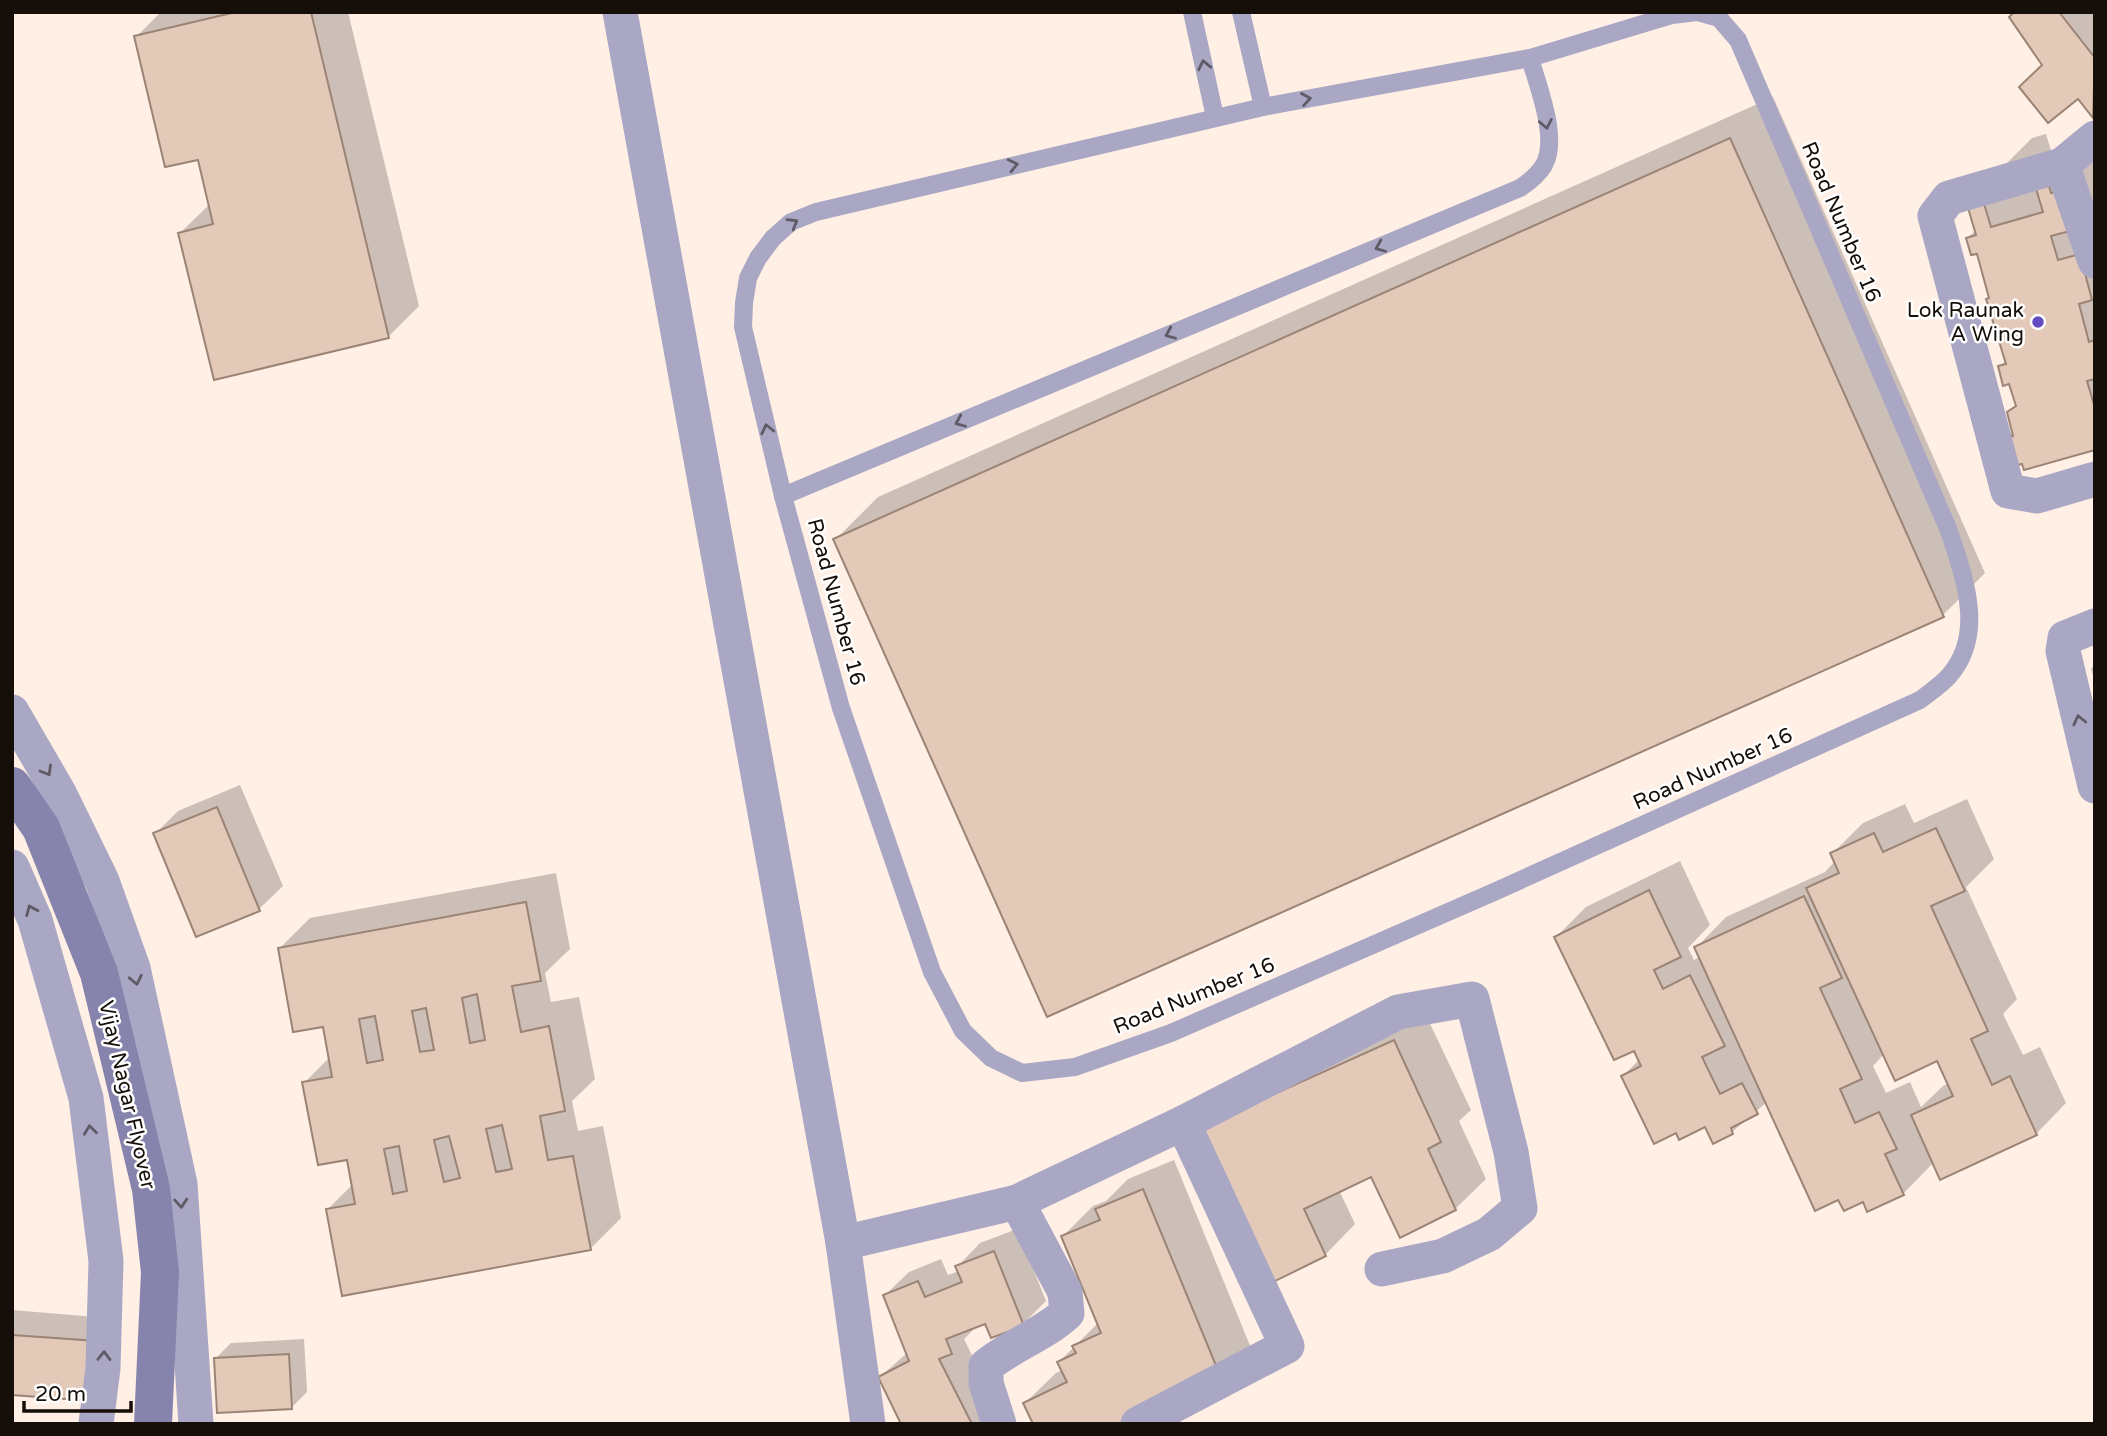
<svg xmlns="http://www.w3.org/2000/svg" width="2107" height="1436" font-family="'Varela Round',sans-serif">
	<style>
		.shadow { fill: #0003; fill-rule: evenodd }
		.building { fill: #e2c9b8; stroke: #9c8475; stroke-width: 2; fill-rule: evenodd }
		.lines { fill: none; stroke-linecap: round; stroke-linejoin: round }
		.service { stroke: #a9a7c4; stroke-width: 18 }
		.minor { stroke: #a9a7c4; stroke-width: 35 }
		.secondary { stroke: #8683ac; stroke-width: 38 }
		.oneway { stroke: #605a66 }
		.poi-dot { fill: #634bc4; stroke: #fff; stroke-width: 2.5 }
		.labels { text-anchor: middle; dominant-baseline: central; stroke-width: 5; stroke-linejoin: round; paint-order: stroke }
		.street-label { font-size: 21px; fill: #160e08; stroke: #fff }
		.poi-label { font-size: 21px; fill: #160e08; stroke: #fff; text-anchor: end }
	</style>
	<rect width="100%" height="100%" fill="#ffefe5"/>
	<g class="shadow">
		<polygon points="161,12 348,12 419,306 388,337 180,233 210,204 199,158 136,37"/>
		<polygon points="2016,12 2095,12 2094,116 2079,97 2044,64"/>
		<polygon points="1773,97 1985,573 1943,615 835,540 878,497"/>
		<polygon points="2095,123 2095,448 2007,438 2014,432 2009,412 2017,404 2010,382 2000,367 2006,360 1978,252 1968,238 1976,230 1968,202 2032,138 2046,134 2055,164"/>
		<polygon points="2095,665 2095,682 2091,669"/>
		<polygon points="240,785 283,886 259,909 197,935 155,834 178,811"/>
		<path d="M1967,799L1994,859L1966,887L2017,999L2003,1014L2023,1055L2040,1047L2066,1103L2036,1134L1934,1162L1903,1194L1864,1200L1839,1198L1767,1102L1732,1132L1705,1125L1677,1131L1623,1076L1640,1059L1556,937L1586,907L1680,861L1710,925L1688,948L1694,960L1700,957L1696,948L1726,917L1825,872L1835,861L1832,854L1863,823L1905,804L1914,823ZM1884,1054L1938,1059L1949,1083L1943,1086L1921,1107L1910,1082L1886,1093L1873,1066Z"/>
		<polygon points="556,873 570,949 545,973 551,1002 579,997 595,1079 572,1101 578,1131 603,1126 621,1218 590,1249 328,1209 353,1184 348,1157 304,1083 330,1057 324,1025 279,949 310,918"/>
		<polygon points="1424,1011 1471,1110 1459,1121 1486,1179 1455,1209 1371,1174 1339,1190 1355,1224 1325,1255 1229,1099"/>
		<polygon points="1174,1160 1251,1348 1101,1424 1025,1403 1056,1373 1063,1370 1059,1362 1099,1322 1063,1236 1093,1206 1106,1201 1128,1179"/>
		<polygon points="1017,1229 1046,1301 1023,1324 986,1321 973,1327 974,1329 964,1339 1006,1424 903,1424 880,1377 908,1352 885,1295 909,1272 941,1259 948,1275 959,1271 957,1267 980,1243"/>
		<polygon points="12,1310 119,1319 12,1393"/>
		<polygon points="304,1339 307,1392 291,1408 216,1358 231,1343"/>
	</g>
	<g class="building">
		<polygon points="236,12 311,12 389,338 214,380 178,233 213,224 198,160 165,167 134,36"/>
		<polygon points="2014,12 2059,12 2095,58 2093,118 2078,99 2048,123 2019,87 2042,65 2009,17"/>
		<polygon points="1730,138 1944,617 1047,1017 833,539"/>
		<polygon points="2047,179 2051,193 2058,191 2070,231 2051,236 2058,260 2080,254 2092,300 2079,304 2089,342 2095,340 2095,379 2087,381 2095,408 2095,450 2024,470 2022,464 2013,466 2005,438 2013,436 2007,412 2016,406 2009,384 2003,386 1998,366 2006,364 1986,299 1989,298 1977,254 1971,255 1966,238 1976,235 1966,201 1982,197 1991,227 2043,212 2034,182"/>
		<polygon points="217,807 260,911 196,937 153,833"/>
		<polygon points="1936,828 1965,891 1931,906 1988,1031 1971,1039 1992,1085 2010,1076 2037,1135 1940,1180 1911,1115 1953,1096 1937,1061 1895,1081 1806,888 1839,873 1830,853 1874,833 1883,852"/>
		<polygon points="1649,890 1681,957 1654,970 1663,989 1690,975 1725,1046 1702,1057 1720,1094 1742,1083 1758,1114 1731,1128 1733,1134 1713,1144 1705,1127 1679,1140 1676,1133 1654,1144 1621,1076 1641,1066 1634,1051 1614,1060 1554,937"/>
		<polygon points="1804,896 1842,978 1820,988 1862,1079 1840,1089 1855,1123 1879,1112 1897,1149 1885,1154 1904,1195 1867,1212 1863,1202 1844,1211 1838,1200 1815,1211 1694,947"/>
		<path d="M526,902L541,981L512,986L521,1032L549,1026L565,1111L540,1116L548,1160L573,1156L591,1250L342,1296L326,1209L355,1204L347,1160L318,1165L302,1082L332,1077L323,1027L293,1032L278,948ZM477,994L485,1040L470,1043L462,998ZM426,1008L434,1050L420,1052L412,1011ZM375,1016L383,1060L367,1063L359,1019ZM502,1125L512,1169L496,1172L486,1129ZM449,1136L460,1178L444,1182L434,1140ZM399,1146L407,1191L393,1194L384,1149Z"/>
		<polygon points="1394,1040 1441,1142 1428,1149 1456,1210 1400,1238 1371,1177 1304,1209 1326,1256 1269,1284 1197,1129"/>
		<polygon points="1143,1189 1222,1380 1123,1424 1033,1424 1023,1403 1067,1382 1057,1362 1076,1353 1072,1346 1101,1333 1061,1236 1100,1220 1095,1209"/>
		<polygon points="994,1251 1024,1326 991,1338 985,1324 946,1339 952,1354 939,1359 972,1424 901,1424 878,1377 909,1361 883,1295 918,1281 925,1297 962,1282 955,1266"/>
		<polygon points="12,1335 97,1341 92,1401 12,1395"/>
		<polygon points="289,1354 292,1409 217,1413 214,1358"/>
	</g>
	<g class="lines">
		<g class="service">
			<polyline points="1192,12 1215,117"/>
			<polyline points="1241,12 1263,107"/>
			<path d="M1697,12L1672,15L1530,58L1263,107L816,212L791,222L773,238L758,258L748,278L744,303L743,327L783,496L841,708L932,972L963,1031L991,1058L1022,1073L1075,1067L1171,1033L1494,892L1920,700C1929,693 1941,685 1949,676C1986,634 1964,577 1949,531L1738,40L1719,18L1698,12"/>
			<path d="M783,496L1520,188C1529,182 1538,175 1544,165C1559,138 1538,87 1530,58"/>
		</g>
		<g class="minor">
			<polyline points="620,12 843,1243 1017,1202 1183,1123 1398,1012 1472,999 1511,1152 1520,1208 1489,1234 1443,1256 1382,1269"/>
			<polyline points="2095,138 2062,165 1949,198 1935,216 2008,491 2037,496 2095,479"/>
			<polyline points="2062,165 2095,261"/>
			<polyline points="2095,626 2065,638 2063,651 2095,786"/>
			<polyline points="12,712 59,793 102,881 133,968 180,1184 196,1424"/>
			<polyline points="12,867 35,920 86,1098 106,1261 103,1368 96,1424"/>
			<polyline points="843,1243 868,1424"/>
			<path d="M999,1424L986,1383V1366C1012,1345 1043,1335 1067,1313L1065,1292L1017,1202"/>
			<polyline points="1138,1424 1287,1346 1183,1123"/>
		</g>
		<polyline class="secondary" points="12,786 41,828 99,973 151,1189 160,1272 153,1424"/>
	</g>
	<defs><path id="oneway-chevron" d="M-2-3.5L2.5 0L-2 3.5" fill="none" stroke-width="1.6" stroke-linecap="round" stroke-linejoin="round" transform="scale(1.75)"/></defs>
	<g class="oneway">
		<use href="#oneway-chevron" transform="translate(1204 65) rotate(-102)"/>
		<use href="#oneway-chevron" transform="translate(1306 99) rotate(-10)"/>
		<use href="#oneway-chevron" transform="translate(1546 124) rotate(79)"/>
		<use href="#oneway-chevron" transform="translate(1013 165) rotate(-13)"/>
		<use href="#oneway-chevron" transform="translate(793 223) rotate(-31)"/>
		<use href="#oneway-chevron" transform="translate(1380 247) rotate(157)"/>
		<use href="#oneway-chevron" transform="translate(1170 334) rotate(157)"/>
		<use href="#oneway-chevron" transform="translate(960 422) rotate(157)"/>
		<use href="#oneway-chevron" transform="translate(767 429) rotate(-103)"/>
		<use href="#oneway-chevron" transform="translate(2079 720) rotate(-103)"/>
		<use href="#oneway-chevron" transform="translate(47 771) rotate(60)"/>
		<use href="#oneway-chevron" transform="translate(31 910) rotate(-113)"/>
		<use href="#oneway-chevron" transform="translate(136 980) rotate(78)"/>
		<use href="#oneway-chevron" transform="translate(90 1130) rotate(-97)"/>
		<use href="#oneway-chevron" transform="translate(181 1203) rotate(86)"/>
		<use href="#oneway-chevron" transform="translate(104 1356) rotate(-89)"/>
	</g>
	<circle class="poi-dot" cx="2038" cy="322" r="7"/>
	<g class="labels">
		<g class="street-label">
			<text transform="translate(1841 222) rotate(67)">Road Number 16</text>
			<text transform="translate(836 602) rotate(75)">Road Number 16</text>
			<text transform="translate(1713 769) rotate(-24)">Road Number 16</text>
			<text transform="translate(1194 996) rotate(-22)">Road Number 16</text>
			<text transform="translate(127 1095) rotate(77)">Vijay Nagar Flyover</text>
		</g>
		<g class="poi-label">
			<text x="2024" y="310">Lok Raunak<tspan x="2024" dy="24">A Wing</tspan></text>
		</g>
	</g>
	<rect width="2107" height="1436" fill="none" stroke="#160e08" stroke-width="28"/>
	<path d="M24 1401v10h107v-10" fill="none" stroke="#160e08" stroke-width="3.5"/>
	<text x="35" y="1401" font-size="21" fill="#160e08" stroke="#ffffff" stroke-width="5" paint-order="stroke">20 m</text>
</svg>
